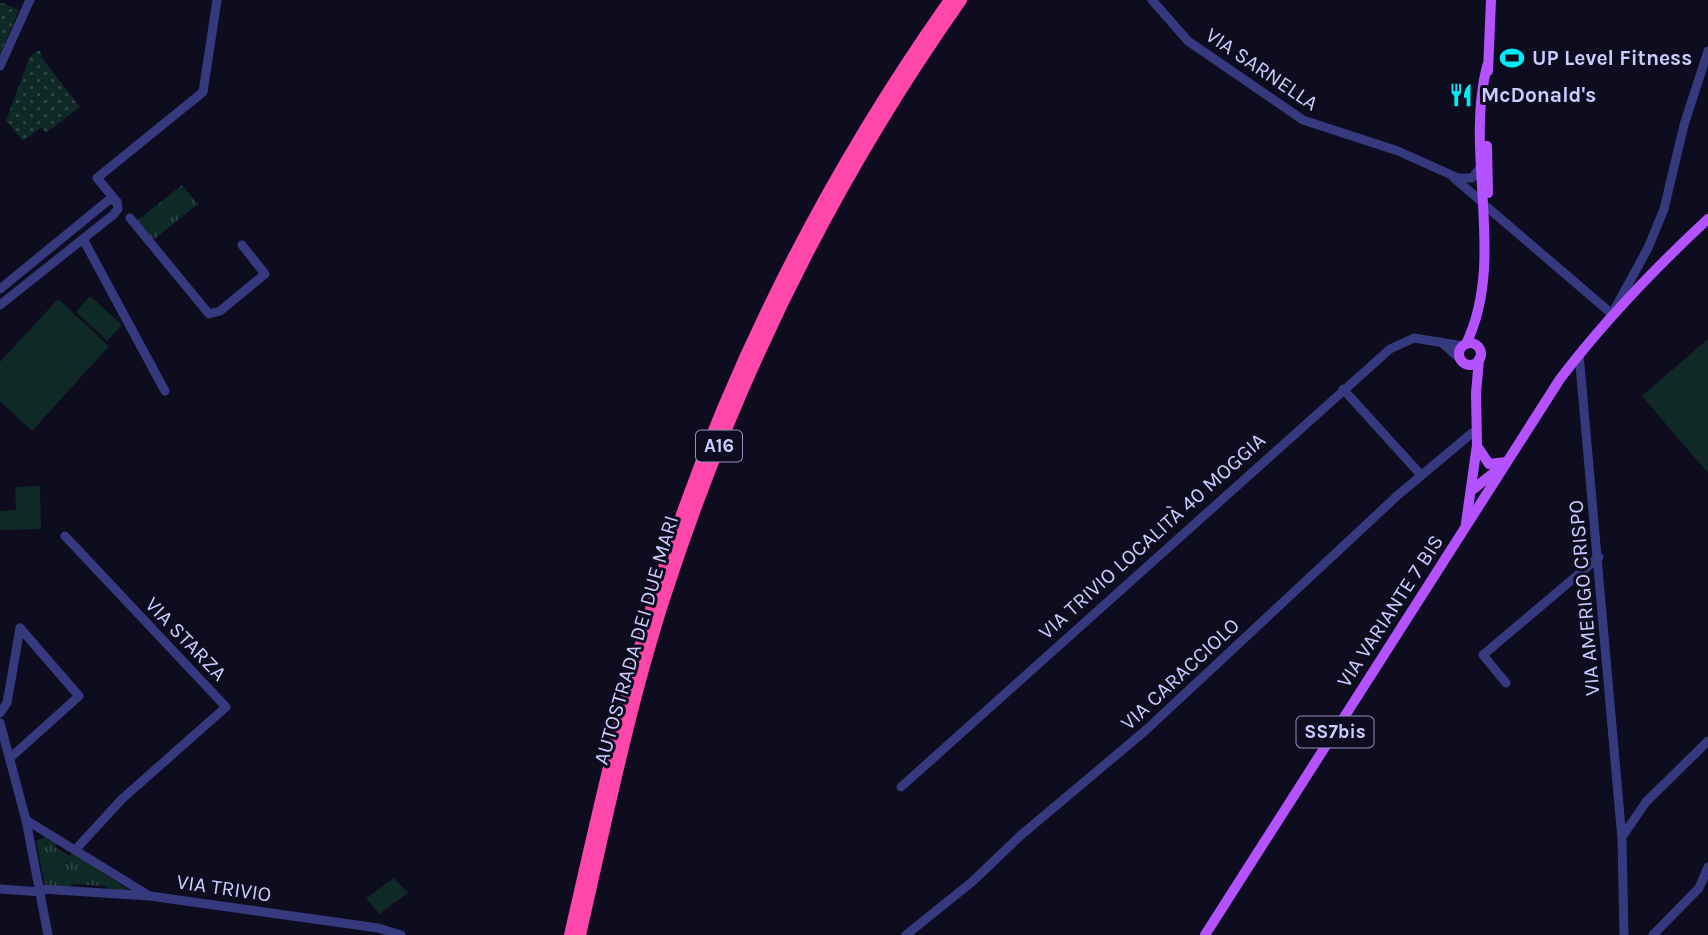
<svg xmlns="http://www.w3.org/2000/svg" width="1708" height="935" font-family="Karla,sans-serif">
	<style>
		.grass { fill: url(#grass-dots) }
		.park { fill: url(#park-tufts) }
		.pitch { fill: #0f2927 }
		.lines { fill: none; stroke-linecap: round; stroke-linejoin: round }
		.minor { stroke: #37397f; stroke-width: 9 }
		.major { stroke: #b452ff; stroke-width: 10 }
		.highway { stroke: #ff46aa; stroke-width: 12 }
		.labels { text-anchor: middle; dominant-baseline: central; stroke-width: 6; stroke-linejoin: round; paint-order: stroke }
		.shield { fill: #0e0c1f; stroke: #9492bc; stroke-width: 2 }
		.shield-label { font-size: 19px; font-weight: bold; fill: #cecbff }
		.poi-label { font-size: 21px; font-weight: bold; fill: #cecbff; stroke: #0e0c1f; text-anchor: start }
		.street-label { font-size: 21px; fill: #cecbff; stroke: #0e0c1f }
	</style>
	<defs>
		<pattern id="grass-dots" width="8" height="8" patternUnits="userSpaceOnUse" patternTransform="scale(1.75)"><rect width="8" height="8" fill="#0f2927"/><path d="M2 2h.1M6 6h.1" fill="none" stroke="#314747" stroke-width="1.8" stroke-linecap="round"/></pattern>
		<pattern id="park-tufts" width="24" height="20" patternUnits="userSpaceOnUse" patternTransform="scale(1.75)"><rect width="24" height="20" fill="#0f2927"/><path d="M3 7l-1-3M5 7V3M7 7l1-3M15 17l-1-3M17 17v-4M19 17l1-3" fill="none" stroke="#314747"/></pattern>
	</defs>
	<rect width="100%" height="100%" fill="#0e0c1f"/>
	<g class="grass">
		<polygon points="0,2 19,10 0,54"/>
		<polygon points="38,51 41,51 41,57 80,107 46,133 41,127 23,141 6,121 30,56"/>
	</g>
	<g class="park">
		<polygon points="182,185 198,204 153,240 137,221"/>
		<polygon points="46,836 58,842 55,847 70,856 73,852 130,891 109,890 106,886 72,884 69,888 51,888 44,882 36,841"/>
	</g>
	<g class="pitch">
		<polygon points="90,296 122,325 107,341 76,312"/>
		<polygon points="58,299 109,346 32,431 0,401 0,362"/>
		<polygon points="1708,339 1708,473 1642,396"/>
		<polygon points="40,486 41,529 0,530 0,511 16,510 15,487"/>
		<polygon points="394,878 408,893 379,914 366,898"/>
	</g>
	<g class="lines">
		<g class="minor">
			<polyline points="1152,0 1188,41 1303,120 1398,151 1458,178 1472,178 1480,168"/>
			<polyline points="0,66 30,0"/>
			<polyline points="1454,178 1481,201"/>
			<polyline points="117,202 97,178 203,92 217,0"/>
			<polyline points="1487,207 1612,314 1648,248 1664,209 1684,125 1708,51"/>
			<polyline points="130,218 209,314 220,311 265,274 242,245"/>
			<polyline points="83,239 165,391"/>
			<polyline points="0,289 110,199 117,202"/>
			<polyline points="0,305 113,215 118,209 117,202"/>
			<polyline points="1441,342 1460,359"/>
			<polyline points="1579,354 1622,839 1624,935"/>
			<polyline points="1343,389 1421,475"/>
			<polyline points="65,536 226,707 122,799 76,849"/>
			<polyline points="1506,683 1483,655 1599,557"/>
			<polyline points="0,713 7,703 20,628"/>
			<polyline points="0,723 26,820 48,935"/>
			<polyline points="10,758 79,696 20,628"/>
			<polyline points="901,787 1390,349 1414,338 1463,346"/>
			<polyline points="26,820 148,895"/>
			<polyline points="1624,834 1646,802 1708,741"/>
			<polyline points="0,889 41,892"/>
			<polyline points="41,889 150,896 378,928 401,935"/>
			<polyline points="906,935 973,881 1020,836 1146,730 1398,495 1472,433"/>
			<polyline points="1653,935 1699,888 1708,867"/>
		</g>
		<g class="major">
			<polyline points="1488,71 1491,0"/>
			<polyline points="1487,146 1488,193"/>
			<circle cx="1470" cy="354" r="11"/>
			<path d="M1466,344C1507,259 1464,156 1487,66"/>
			<polyline points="1479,449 1489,464 1506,462"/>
			<polyline points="1471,491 1501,467"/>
			<polyline points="1466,523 1477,445 1476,393 1479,359"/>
			<path d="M1205,935L1560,379C1605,320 1654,269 1708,219"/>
		</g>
		<g class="highway">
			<path d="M570,935C596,822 621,707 655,596C720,384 822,181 950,0"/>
			<path d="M580,935C606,822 629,707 665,596C734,383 832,183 961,0"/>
		</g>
	</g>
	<defs>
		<g id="stadium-bare" transform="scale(1.89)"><path d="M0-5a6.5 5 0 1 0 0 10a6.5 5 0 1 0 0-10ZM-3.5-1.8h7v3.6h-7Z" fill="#00ecf6" stroke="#0e0c1f" stroke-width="2.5" paint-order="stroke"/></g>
		<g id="restaurant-bare" transform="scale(1.89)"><path d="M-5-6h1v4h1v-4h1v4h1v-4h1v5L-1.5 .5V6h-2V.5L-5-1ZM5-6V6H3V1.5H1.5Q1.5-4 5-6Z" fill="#00ecf6" stroke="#0e0c1f" stroke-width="2.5" paint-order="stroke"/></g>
	</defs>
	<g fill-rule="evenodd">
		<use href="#stadium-bare" x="1512" y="58"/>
		<use href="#restaurant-bare" x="1461" y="95"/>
	</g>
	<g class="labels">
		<g class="shield">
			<rect x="696" y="430.5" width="46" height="31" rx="5"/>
			<rect x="1296.5" y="716.5" width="77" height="31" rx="5"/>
		</g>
		<g class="shield-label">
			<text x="719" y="446">A16</text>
			<text x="1335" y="732">SS7bis</text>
		</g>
		<g class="poi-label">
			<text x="1532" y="58">UP Level Fitness</text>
			<text x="1481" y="95">McDonald's</text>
		</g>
		<g class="street-label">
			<text transform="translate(1262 69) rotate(34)">VIA SARNELLA</text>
			<text transform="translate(1152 536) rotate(-42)">VIA TRIVIO LOCALITÀ 40 MOGGIA</text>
			<text transform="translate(1584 598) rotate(-95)">VIA AMERIGO CRISPO</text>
			<text transform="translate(1390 611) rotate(-57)">VIA VARIANTE 7 BIS</text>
			<text transform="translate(186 639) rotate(46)">VIA STARZA</text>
			<text transform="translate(636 640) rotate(-74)">AUTOSTRADA DEI DUE MARI</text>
			<text transform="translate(1180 674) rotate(-43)">VIA CARACCIOLO</text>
			<text transform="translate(224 888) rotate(8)">VIA TRIVIO</text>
		</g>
	</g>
</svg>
